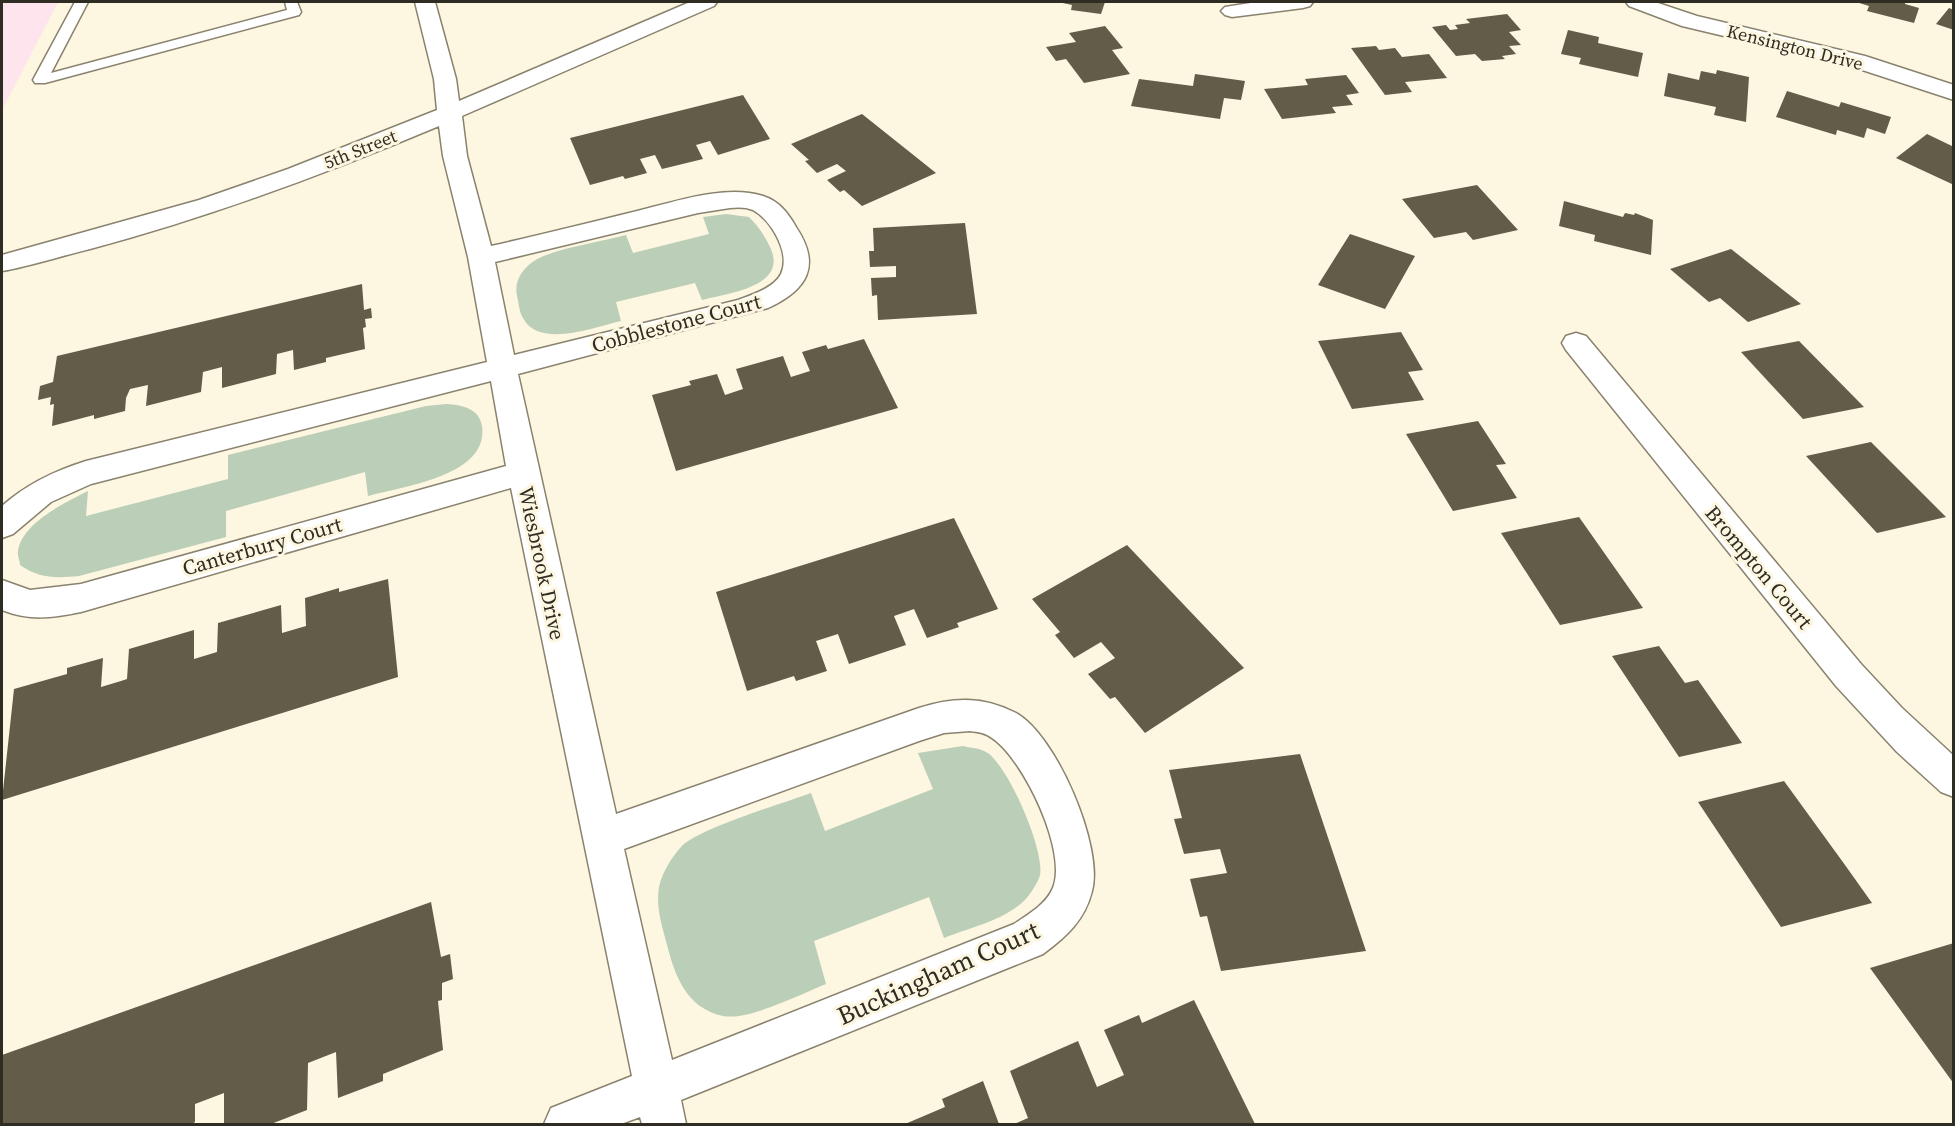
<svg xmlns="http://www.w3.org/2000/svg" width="1955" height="1126" font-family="'Source Serif 4',serif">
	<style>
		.commercial { fill: #fee4ec }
		.green { fill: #bbceb8 }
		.building { fill: #625c49 }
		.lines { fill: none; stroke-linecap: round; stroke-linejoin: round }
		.service-casing { stroke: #89826e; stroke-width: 3 }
		.minor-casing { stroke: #89826e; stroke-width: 3 }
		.service { fill: #fff; fill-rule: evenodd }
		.minor { fill: #fff; fill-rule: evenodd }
		.labels { text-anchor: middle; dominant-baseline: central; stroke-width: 6; stroke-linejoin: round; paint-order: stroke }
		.far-street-label { font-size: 18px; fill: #2f2c24; stroke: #fdf6e0 }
		.street-label { font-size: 21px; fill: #2f2c24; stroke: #fdf6e0 }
		.near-street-label { font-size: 26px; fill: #2f2c24; stroke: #fdf6e0 }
	</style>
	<rect width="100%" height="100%" fill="#fdf6e0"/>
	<polygon class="commercial" points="2,2 58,2 2,110"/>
	<g class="green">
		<path d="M726,214L749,217C758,226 765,236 770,247C789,287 728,293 702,300L695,283L616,302L621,321C595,327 539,349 523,318C519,312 519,303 517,296C514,281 522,269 534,261C555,248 601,242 626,235L633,253L709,234L703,217Z"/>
		<path d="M446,404C462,405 479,408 482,426C489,476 403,486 368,496L365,472L226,511V537L79,576C56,578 40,579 20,565C20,561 17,555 18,551C22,523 66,502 88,491L86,516L228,479V455L426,406Z"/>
		<path d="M963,746C970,748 980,748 986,752C1007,763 1045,850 1040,875C1039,880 1033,890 1029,895C1011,919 971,927 944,938L929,897L814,941L826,984C801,994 748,1021 723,1016C685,1008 674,973 666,941C661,922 656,907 659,887C662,873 671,858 681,847C697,829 784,803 811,793L825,831L933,789L918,753Z"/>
	</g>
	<g class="building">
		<polygon points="1058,2 1105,2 1101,14 1071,10 1072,5"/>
		<polygon points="1856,2 1905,2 1905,4 1919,8 1914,23 1867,11 1869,6"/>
		<polygon points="1949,8 1954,10 1954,30 1936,24"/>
		<polygon points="1507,14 1521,30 1509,32 1521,45 1509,46 1516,54 1502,56 1505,59 1482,61 1475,54 1456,56 1432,27 1446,25 1450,30 1458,29 1455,25 1470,23 1466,19"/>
		<polygon points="1105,26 1123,48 1112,50 1130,74 1084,83 1066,59 1056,61 1046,47 1076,42 1069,33"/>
		<polygon points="1568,30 1599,37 1598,43 1643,53 1638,77 1579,64 1581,58 1561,54"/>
		<polygon points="1376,46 1379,50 1395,48 1402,57 1429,54 1447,78 1405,82 1412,92 1385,95 1351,48"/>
		<polygon points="1717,70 1749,77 1746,122 1714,115 1716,107 1664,96 1668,73 1699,80 1701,71 1716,74"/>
		<polygon points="1195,74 1245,81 1241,100 1224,98 1220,119 1131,106 1139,79 1193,86"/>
		<polygon points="1346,75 1359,93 1346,95 1353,105 1332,107 1336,113 1282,119 1264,89 1308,85 1305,79"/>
		<polygon points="1787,91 1839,107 1841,102 1891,117 1885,134 1867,128 1864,138 1837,130 1836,135 1776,117"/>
		<polygon points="743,95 770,139 718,155 710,141 696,145 703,159 662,169 655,155 640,159 647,173 625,179 623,176 590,185 570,138"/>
		<polygon points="862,114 936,173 862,206 844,190 840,192 827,180 846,171 837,164 817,173 805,161 809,160 791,144"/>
		<polygon points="1927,134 1954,147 1954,185 1896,158"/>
		<polygon points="1477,185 1518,230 1473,240 1466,232 1434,238 1402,199"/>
		<polygon points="1564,201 1623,217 1625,213 1634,215 1635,213 1653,220 1651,255 1594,241 1595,235 1559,226"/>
		<polygon points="965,223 977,314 878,320 877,295 872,296 871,278 896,277 896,266 870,267 869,251 874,251 873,228"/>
		<polygon points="1350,234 1415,256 1385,309 1318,285"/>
		<polygon points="1731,249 1801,304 1748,322 1720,298 1709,302 1670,269"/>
		<polygon points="362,284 364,310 371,308 372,318 365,319 366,327 363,328 365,349 326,358 326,362 294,370 293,350 277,354 276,374 222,388 222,367 203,372 201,392 146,406 148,385 130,389 126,398 125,411 94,419 94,415 52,426 54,404 50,405 51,397 38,400 40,386 53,382 57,356"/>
		<polygon points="1401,332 1423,370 1408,372 1424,400 1352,409 1318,341"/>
		<polygon points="864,339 898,408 676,471 652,395 691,385 689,381 717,374 725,395 743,389 736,369 783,356 791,377 810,371 802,352 826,345 828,349"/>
		<polygon points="1799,341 1864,407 1803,419 1741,352"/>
		<polygon points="1478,421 1506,464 1496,465 1517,498 1453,511 1406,434"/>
		<polygon points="1871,442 1946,517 1877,533 1806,456"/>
		<polygon points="1579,517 1643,608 1560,625 1501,533"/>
		<polygon points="954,518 998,609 957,623 959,627 927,638 914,609 894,616 906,645 849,664 838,634 816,641 827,671 796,681 794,676 747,691 716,592"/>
		<polygon points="1127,545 1244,668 1145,733 1115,697 1110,699 1088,674 1115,658 1101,642 1074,658 1055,635 1060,632 1032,599"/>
		<polygon points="388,579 398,677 2,800 14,689 67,674 67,668 103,658 101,687 121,681 127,679 129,649 194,630 194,659 217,652 218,623 281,605 282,633 306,626 305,598 339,588 339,592"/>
		<polygon points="1659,646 1685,683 1698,680 1742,743 1679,757 1612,656"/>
		<polygon points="1300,754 1366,951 1221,971 1207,916 1200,917 1190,879 1227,873 1220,849 1184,854 1174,819 1182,818 1169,770"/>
		<polygon points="1784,781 1845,865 1872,903 1781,927 1698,802"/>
		<polygon points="431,902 441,957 450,954 453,979 442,983 442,1000 438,1001 443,1050 383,1074 383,1081 338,1098 336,1052 308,1063 307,1110 271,1124 224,1124 224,1093 195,1104 195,1122 192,1124 2,1124 2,1055"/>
		<polygon points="1954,943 1954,1084 1870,968"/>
		<polygon points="1194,1000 1255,1124 1014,1124 1028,1118 1010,1071 1078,1041 1097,1087 1124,1075 1104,1030 1139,1015 1142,1023"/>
		<polygon points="983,1081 999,1124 905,1124 945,1107 942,1099"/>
	</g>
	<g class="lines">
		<g class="service-casing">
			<polygon id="service" points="75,2 88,2 51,73 287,10 285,2 297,2 301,12 299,15 45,83 35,83 33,80"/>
		</g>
		<g class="minor-casing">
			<g id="minor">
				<path d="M415,2H435L456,79L459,101L690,2H717L714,6L462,116L467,156L491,246C536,236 580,225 625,214C666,205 722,183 763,196C779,201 788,213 796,227C822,266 807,290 768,308L518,374L616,814L919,708C953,697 983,696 1016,713C1056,735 1104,847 1092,891C1085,920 1066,937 1043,954L681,1100L686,1124H642L640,1117L621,1124H544L551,1108L632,1076L511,488L81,612C52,618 30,621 2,610V580L30,590L81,584L506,466L491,381L91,484L51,502L13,534L2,538V506C27,484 54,471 86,461L487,362L468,257L443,156L439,126C325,174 210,217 90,249C61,256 31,266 2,271V255L199,200L288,169L437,110L434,79ZM730,208C738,207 746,207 753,210C771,220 791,253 781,274C774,288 751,295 738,300L514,355L495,262L698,213ZM970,731C978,732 986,733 992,738C1023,758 1070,855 1052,890C1045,905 1027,915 1014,924L672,1060L624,849L919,741L944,733Z"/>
				<polygon points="1257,2 1313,2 1310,6 1303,8 1232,17 1225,15 1221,11 1225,7"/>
				<polygon points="1626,2 1655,2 1697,16 1865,56 1954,85 1954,100 1850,66 1682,26 1629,6"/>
				<polygon points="1576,333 1586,336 1861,664 1902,708 1954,756 1954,797 1941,792 1897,752 1836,686 1566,350 1562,343 1566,336"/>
			</g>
		</g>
		<use href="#service" class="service"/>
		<use href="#minor" class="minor"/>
	</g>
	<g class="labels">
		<g class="far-street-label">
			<text transform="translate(1795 47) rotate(14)">Kensington Drive</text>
			<text transform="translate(360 149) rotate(-22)">5th Street</text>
		</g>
		<g class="street-label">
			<text transform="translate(676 323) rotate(-15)">Cobblestone Court</text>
			<text transform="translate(262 546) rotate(-16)">Canterbury Court</text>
			<text transform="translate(542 563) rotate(78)">Wiesbrook Drive</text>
			<text transform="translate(1759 567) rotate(50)">Brompton Court</text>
		</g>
		<g class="near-street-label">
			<text transform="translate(938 973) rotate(-24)">Buckingham Court</text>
		</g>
	</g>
	<rect width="1955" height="1126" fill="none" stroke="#2f2c24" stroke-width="6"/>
</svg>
